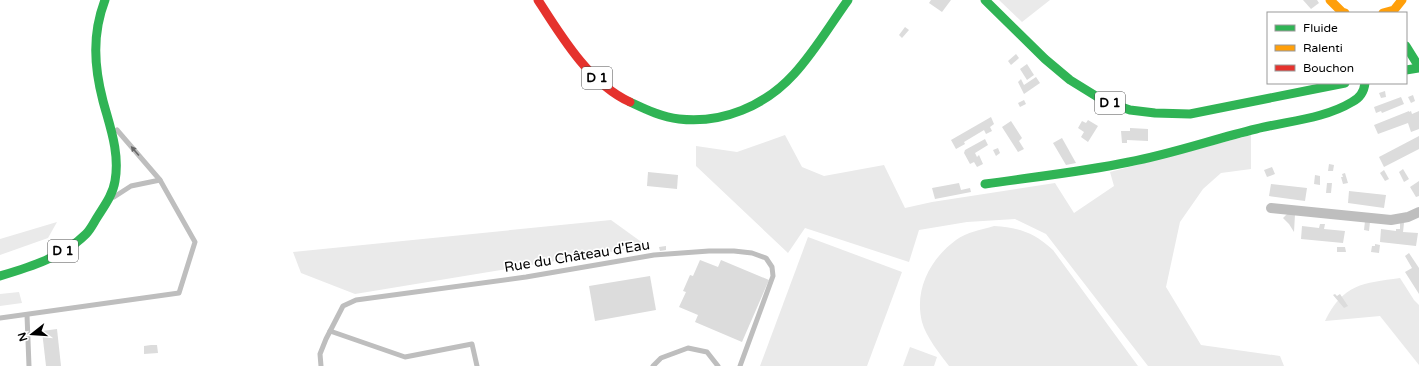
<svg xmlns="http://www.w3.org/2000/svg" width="1419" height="366" font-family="'Varela Round',sans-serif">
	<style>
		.green { fill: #eaeaea }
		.building { fill: #dcdcdc }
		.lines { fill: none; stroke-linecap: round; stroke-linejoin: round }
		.lane { stroke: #bebebe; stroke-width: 5 }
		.street { stroke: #bebebe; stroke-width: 10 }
		.fast { stroke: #30b455; stroke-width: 9 }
		.slow { stroke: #ff9f0a; stroke-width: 9 }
		.jam { stroke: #e5322d; stroke-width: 9 }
		.oneway { fill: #686868 }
		.labels { text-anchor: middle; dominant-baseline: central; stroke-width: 3.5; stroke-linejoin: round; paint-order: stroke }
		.shield { fill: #fff; stroke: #4c4c4c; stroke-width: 1 }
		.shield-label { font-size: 13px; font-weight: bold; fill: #000 }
		.street-label { font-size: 14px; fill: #000; stroke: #fff }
	</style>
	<rect width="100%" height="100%" fill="#fff"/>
	<g class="green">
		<polygon points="999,0 1050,0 1022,22"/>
		<polygon points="785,135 802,167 824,176 884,165 905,208 932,202 1055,183 1074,213 1114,186 1110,172 1251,135 1251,169 1221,173 1203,189 1180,222 1166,287 1201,345 1280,356 1284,366 1148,366 1046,234 1015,219 967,222 919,230 909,262 805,228 788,253 696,166 696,146 737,152"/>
		<polygon points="611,220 647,246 355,294 301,273 293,252"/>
		<polygon points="57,222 48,238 0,255 0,239"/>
		<path d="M994,226C1020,228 1033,232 1053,250L1138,366H949C940,354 926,337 922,322C914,290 930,259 956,240C967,232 981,230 994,226Z"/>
		<polygon points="808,237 902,272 867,366 760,366"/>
		<path d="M1400,278L1414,300L1419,305V365L1380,316L1325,321C1343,284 1363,283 1400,278Z"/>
		<polygon points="19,292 22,303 0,306 0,294"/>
		<polygon points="910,347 937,357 934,366 903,366"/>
	</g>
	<g class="building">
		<polygon points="931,0 951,0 942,12 929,3"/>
		<polygon points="1303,0 1317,0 1319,3 1311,9"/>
		<polygon points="905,27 909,30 902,38 899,35"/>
		<polygon points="1016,54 1019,58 1011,65 1008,61"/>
		<polygon points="1027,64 1034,75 1027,80 1020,69"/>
		<polygon points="1036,77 1040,83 1024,94 1018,82 1021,79 1024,85"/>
		<polygon points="1385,91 1386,97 1381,98 1379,93"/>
		<polygon points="1413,95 1415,101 1411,103 1408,97"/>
		<polygon points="1401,97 1404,104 1382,113 1381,111 1376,113 1374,107"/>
		<polygon points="1024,100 1026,104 1020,107 1018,103"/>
		<polygon points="1409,111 1409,112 1411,111 1412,114 1419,111 1419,129 1411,132 1408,123 1378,134 1374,125"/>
		<polygon points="991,117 994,124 990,127 992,131 986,134 984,130 964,142 965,144 956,149 951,140"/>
		<polygon points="1088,120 1098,126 1088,142 1081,137 1084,132 1078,128 1082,121 1086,123"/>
		<polygon points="1011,121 1022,138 1019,141 1024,149 1018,152 1002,127"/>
		<polygon points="1130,128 1148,129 1148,141 1127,140 1127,143 1122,143 1121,131 1130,131"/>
		<polygon points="1419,136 1419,149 1384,167 1379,157"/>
		<polygon points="1062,138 1076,163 1066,165 1053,143"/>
		<polygon points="985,139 988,145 975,153 977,157 979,155 983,164 977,167 974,162 970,164 964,153 965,150"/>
		<polygon points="998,148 1000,153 996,156 993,150"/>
		<polygon points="1329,164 1334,165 1333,171 1328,171"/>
		<polygon points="1272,167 1275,174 1267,177 1264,170"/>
		<polygon points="1403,169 1409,179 1404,182 1399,172"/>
		<polygon points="1384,170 1389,179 1385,181 1380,173"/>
		<polygon points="648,172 678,175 677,189 647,186"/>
		<polygon points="1345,173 1348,183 1343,184 1341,177 1343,177 1342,174"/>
		<polygon points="1315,175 1320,176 1320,185 1314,184"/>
		<polygon points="1419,181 1419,196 1416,197 1410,187"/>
		<polygon points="959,183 961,190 970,188 971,192 935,199 932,188"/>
		<polygon points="1327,183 1332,183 1331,193 1326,193"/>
		<polygon points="1271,184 1307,188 1305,201 1269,196"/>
		<polygon points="1349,191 1386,195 1384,208 1348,203"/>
		<polygon points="1288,213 1295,214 1294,232 1289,224 1283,218"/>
		<polygon points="1365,221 1370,222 1369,231 1364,230"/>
		<polygon points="1400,223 1404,223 1403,232 1418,233 1416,246 1380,242 1381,229 1396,231 1396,229 1400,229"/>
		<polygon points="1320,224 1325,224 1324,229 1345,231 1343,243 1301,239 1302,226 1319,228"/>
		<polygon points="1375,244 1380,245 1379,253 1371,252 1372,246 1375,246"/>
		<polygon points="666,246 666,250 660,251 659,247"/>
		<polygon points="1337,247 1345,247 1346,252 1337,252"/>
		<polygon points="1409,253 1419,268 1419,294 1405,272 1412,268 1405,256"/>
		<polygon points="700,260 718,267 721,260 769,280 742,342 695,322 698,315 679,307 686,292 683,291 690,275 693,276"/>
		<polygon points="650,276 656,310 595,321 589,286"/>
		<polygon points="1335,294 1337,296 1340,294 1348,306 1344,308 1333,295"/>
		<polygon points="57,329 61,366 46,366 42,331"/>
		<polygon points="151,345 157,345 158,353 144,354 144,346"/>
	</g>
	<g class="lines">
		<g class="lane">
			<polyline points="114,197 131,186 160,180"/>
			<polyline points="27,315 29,366"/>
			<polyline points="0,318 179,293 195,242 160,180 117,130"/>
			<polyline points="330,331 405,357 472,344 477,366"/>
			<polyline points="321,366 320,354 326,339 343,306 356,300 526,277 654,255 709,251 734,251 752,253 766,258 772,267 773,276 740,366"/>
			<polyline points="653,366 661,358 688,348 707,352 718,366"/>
		</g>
		<polyline class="street" points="1271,208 1391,220 1408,217 1419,212"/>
		<g class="fast">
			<polyline points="985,0 1045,59 1070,80 1104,101 1130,110 1155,113 1190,114 1345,83"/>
			<polyline points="1406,46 1419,67"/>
			<polyline points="1406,70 1419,68"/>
			<path d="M630,102C645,109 661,117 679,119C722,124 765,106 794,74C815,51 830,25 848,0"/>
			<path d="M985,184C1033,177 1082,172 1129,162C1172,154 1214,139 1256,129C1287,121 1324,119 1352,102C1360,98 1364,92 1365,83"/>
			<path d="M0,276C30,267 63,257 86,234C91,229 94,222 98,216C105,205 113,194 115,181C120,153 110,127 103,101C94,66 92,34 105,0"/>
		</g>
		<g class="slow">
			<polyline points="1330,0 1342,12 1345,13"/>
			<polyline points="1383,13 1394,10 1402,0"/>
		</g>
		<path class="jam" d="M538,0C561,36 590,84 630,102"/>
	</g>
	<defs><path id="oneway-solid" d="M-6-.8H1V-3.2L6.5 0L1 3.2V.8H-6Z"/></defs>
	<use class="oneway" href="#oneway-solid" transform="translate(135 151) rotate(-131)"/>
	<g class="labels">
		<g class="shield">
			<rect x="582" y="67" width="30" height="22" rx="3"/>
			<rect x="1095" y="92" width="30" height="22" rx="3"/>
			<rect x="48" y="240" width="30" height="22" rx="3"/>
		</g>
		<g class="shield-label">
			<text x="597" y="78">D 1</text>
			<text x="1110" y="103">D 1</text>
			<text x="63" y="251">D 1</text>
		</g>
		<g class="street-label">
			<text transform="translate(577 256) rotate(-9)">Rue du Château d'Eau</text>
		</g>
	</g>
	<rect x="1267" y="12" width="140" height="72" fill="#ffffff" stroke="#999999"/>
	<rect x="1275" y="25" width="20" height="6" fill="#30b455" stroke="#999999"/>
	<text x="1303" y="32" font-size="12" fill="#000000">Fluide</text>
	<rect x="1275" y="45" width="20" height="6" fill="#ff9f0a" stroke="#999999"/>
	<text x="1303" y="52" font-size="12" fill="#000000">Ralenti</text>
	<rect x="1275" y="65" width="20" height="6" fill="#e5322d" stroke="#999999"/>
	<text x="1303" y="72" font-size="12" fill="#000000">Bouchon</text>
	<g transform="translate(32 334) rotate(253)" stroke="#ffffff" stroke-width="3" paint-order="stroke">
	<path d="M0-3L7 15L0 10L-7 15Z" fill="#000000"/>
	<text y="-6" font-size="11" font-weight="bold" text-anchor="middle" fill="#000000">N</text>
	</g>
</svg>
